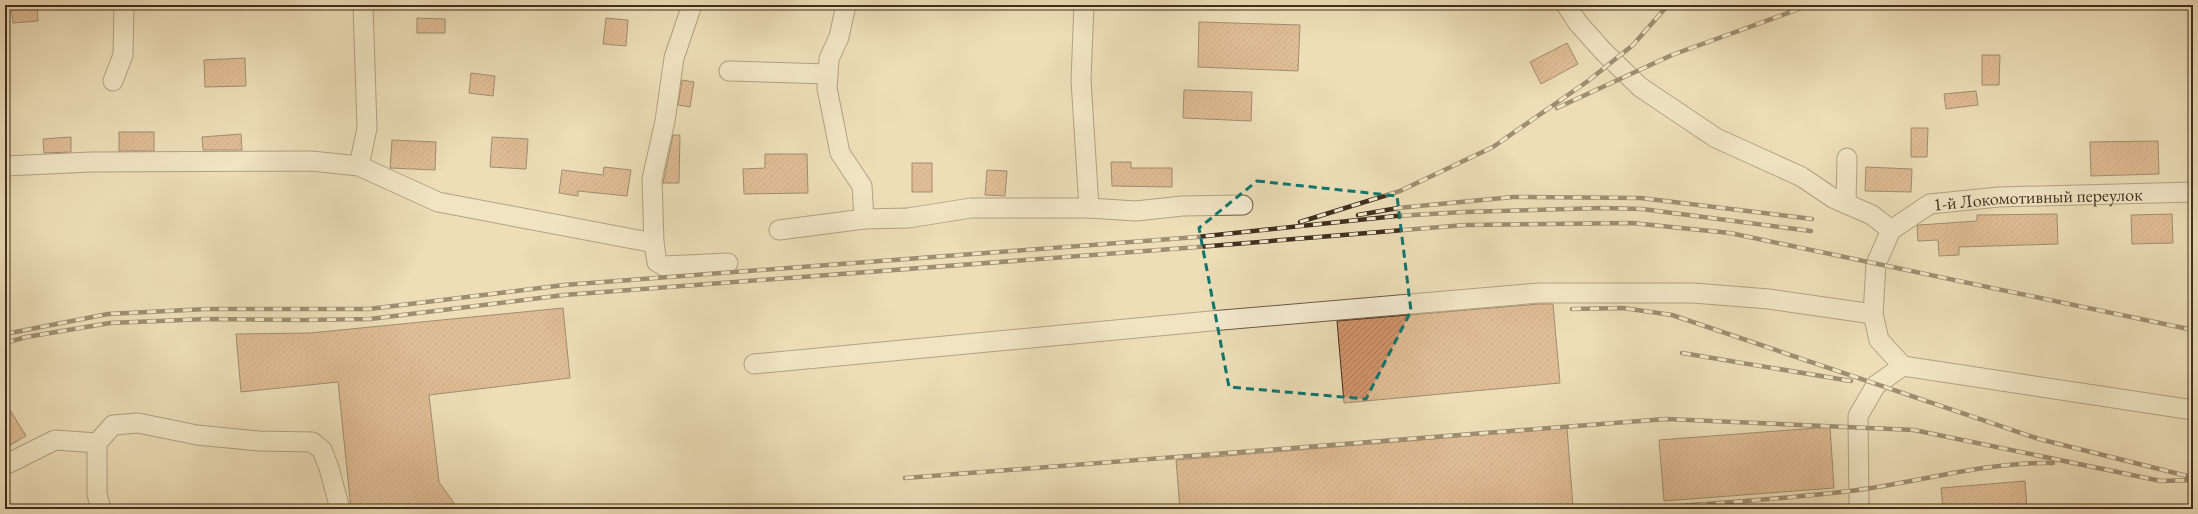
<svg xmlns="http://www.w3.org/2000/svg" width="2198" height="514" font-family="'EB Garamond',serif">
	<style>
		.building { fill: url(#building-hatch); stroke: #402e1e }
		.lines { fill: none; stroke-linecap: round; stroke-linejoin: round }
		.minor-casing { stroke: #6b5a44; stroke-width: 21 }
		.minor { stroke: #f3ead1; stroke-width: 19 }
		.rail-casing { stroke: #402e1e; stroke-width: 4.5 }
		.rail { stroke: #f3ead1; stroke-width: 3; stroke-dasharray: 9; stroke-linecap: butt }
		.marked { fill: none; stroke: #0f766e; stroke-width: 3; stroke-dasharray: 8 5; stroke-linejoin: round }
		.labels { text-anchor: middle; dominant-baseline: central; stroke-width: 3; stroke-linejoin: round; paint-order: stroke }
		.street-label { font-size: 18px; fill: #402e1e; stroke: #f3ead1 }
	</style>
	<defs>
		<pattern id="building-hatch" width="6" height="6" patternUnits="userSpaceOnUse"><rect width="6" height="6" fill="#d2946c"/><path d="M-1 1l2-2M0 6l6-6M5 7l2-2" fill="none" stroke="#ac7958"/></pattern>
	</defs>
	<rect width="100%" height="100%" fill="#eddeb8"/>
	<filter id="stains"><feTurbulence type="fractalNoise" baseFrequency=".005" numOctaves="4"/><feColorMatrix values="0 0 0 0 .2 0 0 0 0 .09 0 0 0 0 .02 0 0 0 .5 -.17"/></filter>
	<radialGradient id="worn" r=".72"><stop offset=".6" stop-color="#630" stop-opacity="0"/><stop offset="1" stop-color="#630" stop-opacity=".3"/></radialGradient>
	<g class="building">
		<polygon points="11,5 37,5 38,21 13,23"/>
		<polygon points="417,18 445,19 445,33 417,33"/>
		<polygon points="606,18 628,20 626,46 603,44"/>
		<polygon points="1199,22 1300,25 1298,71 1198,67"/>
		<polygon points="1567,43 1578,64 1541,84 1530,62"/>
		<polygon points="1982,55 2000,55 1999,85 1982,85"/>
		<polygon points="245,58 246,86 205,87 204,60"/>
		<polygon points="471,73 495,76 493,96 469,93"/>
		<polygon points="682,80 694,82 690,107 678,105"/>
		<polygon points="1184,90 1252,92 1251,121 1183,118"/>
		<polygon points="1976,91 1978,105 1946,109 1944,94"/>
		<polygon points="1911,128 1928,128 1927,157 1911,157"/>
		<rect x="119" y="132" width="35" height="19"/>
		<polygon points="241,134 242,150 203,150 202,137"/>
		<polygon points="673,135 680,135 679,183 663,183"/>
		<polygon points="71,137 71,152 44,153 43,139"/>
		<polygon points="492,137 528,139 526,169 490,167"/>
		<polygon points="392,140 436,142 435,170 390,168"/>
		<polygon points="2158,141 2159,174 2091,176 2090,142"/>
		<polygon points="765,154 807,154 808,193 744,194 743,169 765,168"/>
		<polygon points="1111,162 1131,162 1131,168 1172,168 1172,187 1112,186"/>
		<rect x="912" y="163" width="20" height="29"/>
		<polygon points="604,167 631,170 627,196 578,191 578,196 559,193 562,170 603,175"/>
		<polygon points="1866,167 1912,169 1911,192 1865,191"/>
		<polygon points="987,170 1007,171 1005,196 985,195"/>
		<polygon points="2057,214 2058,244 1959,247 1959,255 1939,256 1938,240 1918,241 1917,226 1919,225 1977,221 1977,215"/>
		<polygon points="2172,214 2173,243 2132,244 2131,215"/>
		<polygon points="1539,304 1553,304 1560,383 1344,403 1337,321"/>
		<polygon points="563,308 570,378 429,395 439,482 458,509 351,509 338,382 241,392 236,334 310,333"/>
		<polygon points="5,402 26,436 5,448"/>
		<polygon points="1830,427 1834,488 1664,501 1659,440"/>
		<polygon points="1567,428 1573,507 1543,509 1180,509 1176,460"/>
		<polygon points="2025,481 2027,509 1943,509 1941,488"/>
	</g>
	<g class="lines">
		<g class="minor-casing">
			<g id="minor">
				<polyline points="846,5 839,37 829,59 827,88 840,153 862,186 864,219"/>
				<polyline points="1084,5 1081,80 1089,208"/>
				<polyline points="1566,5 1578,23 1603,51 1640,87 1716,138 1802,177 1833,198 1872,215 1891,230"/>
				<polyline points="729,71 828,74"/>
				<polyline points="113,81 123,55 124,5"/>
				<polyline points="5,166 91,162 311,161 359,166 438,202 654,243 652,179 665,121 674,58 692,5"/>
				<polyline points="359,166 367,128 363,5"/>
				<polyline points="1846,204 1847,158"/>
				<polyline points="779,230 864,219 908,218 971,208 1089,208 1136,211 1182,206 1243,205"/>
				<polyline points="1891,230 1876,264 1873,314 1879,340 1903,366 2193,410"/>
				<path id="s1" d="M1891,230L1930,204L1999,197L2193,192"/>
				<polyline points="654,243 657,262 664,266 728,263"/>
				<polyline points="754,364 1211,321 1539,293 1693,293 1769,299 1873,314"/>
				<polyline points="5,465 55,440 97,443"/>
				<polyline points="101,509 97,494 97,443 113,425 138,423 197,435 259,441 312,442 322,450 329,468 340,509"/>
				<polyline points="1859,509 1858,416 1876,385 1903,366"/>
			</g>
		</g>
		<use href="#minor" class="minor"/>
		<g class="rail-casing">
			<g id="rail">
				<polyline points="1557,108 1672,55 1810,5"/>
				<polyline points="1358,215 1398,208 1513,197 1641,198 1812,219"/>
				<polyline points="1300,222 1400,191 1493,147 1588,81 1633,45 1668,5"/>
				<polyline points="1572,309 1623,308 1672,315 2039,439 2191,477"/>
				<polyline points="5,334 108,314 207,309 369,309 564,285 1197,237 1396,216 1464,212 1602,208 1642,209 1811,231"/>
				<polyline points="5,343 26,337 110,323 207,319 303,320 370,319 564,295 1198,247 1465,225 1632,223 1730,233 2193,330"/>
				<polyline points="1682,353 1851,381"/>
				<polyline points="905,478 1666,419 1914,430 2161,481 2193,480"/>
				<path d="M1644,509C1715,503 1787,499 1858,490C1923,481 1986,462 2053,463"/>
			</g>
		</g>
		<use href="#rail" class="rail"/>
	</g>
	<path d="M0 0H2198V514H0ZM1257,181L1397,196L1411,311L1366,399L1229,387L1199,228Z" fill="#eddeb8" fill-opacity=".55" fill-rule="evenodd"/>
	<path class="marked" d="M1257,181L1397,196L1411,311L1366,399L1229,387L1199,228Z"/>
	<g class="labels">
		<g class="street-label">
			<text stroke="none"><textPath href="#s1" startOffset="155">1-й Локомотивный переулок</textPath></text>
		</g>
	</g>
	<rect width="2198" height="514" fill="none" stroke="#eddeb8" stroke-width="20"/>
	<rect x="6" y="6" width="2186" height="502" fill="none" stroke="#402e1e" stroke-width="2"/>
	<rect x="10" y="10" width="2178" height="494" fill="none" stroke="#402e1e"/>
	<rect width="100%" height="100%" filter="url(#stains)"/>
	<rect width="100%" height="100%" fill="url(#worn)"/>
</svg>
